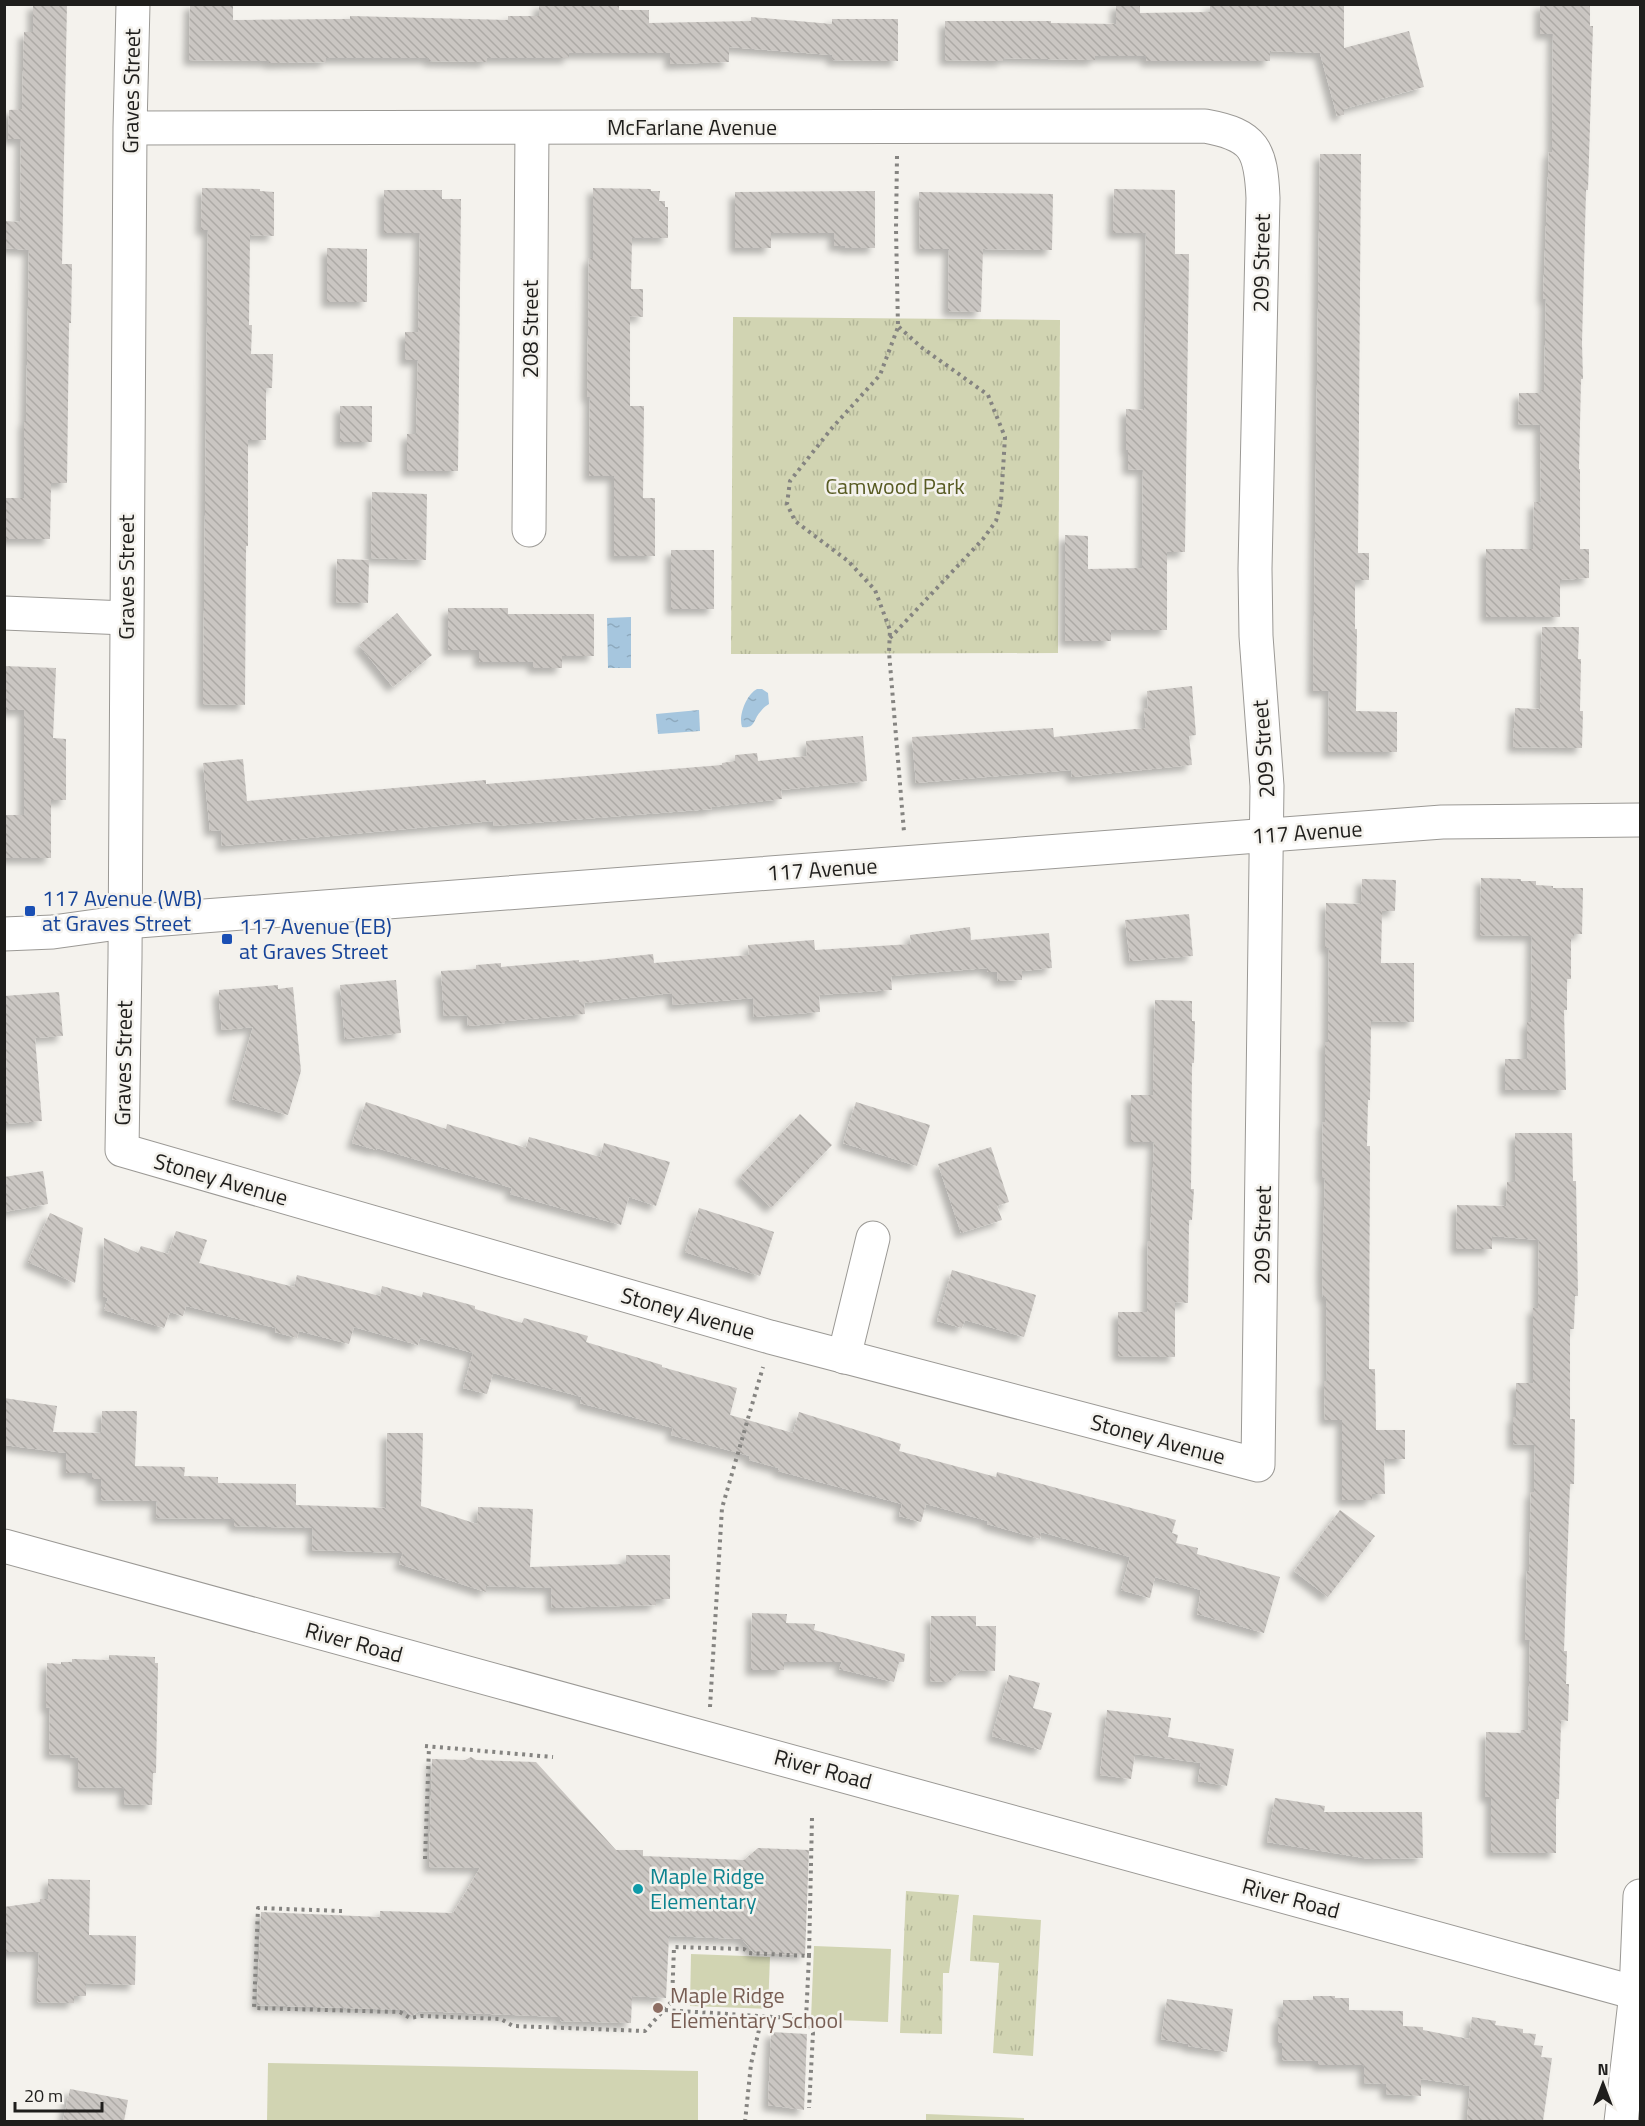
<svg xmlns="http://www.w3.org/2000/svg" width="1645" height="2126" font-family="'Titillium Web',sans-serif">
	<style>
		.grass { fill: #d1d4b2 }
		.park { fill: url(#park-tufts) }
		.water { fill: url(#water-ripples) }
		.building { fill: url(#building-back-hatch); filter: url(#shadow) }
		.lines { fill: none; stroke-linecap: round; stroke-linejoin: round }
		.minor-casing { stroke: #9b9995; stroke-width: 35 }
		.tertiary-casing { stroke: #9b9995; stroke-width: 35 }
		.path { stroke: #858481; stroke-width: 4; stroke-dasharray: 3 4.5; stroke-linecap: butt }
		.minor { stroke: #fff; stroke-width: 33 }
		.tertiary { stroke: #fff; stroke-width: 33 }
		.transit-dot { fill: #1a4fb4; stroke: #f4f2ed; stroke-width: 2 }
		.culture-dot { fill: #0f9aa8; stroke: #f4f2ed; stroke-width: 2 }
		.education-dot { fill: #8d6e63; stroke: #f4f2ed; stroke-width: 2 }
		.labels { text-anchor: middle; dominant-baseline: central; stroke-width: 5; stroke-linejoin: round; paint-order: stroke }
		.street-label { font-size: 22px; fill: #1f1e1c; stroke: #f4f2ed }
		.park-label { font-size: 22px; fill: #585b23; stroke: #f4f2ed }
		.transit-label { font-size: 22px; fill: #164399; stroke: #f4f2ed; text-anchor: start }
		.culture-label { font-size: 22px; fill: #0d838f; stroke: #f4f2ed; text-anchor: start }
		.education-label { font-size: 22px; fill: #785e54; stroke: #f4f2ed; text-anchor: start }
	</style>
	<defs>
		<pattern id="park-tufts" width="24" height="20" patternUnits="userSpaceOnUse" patternTransform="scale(1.5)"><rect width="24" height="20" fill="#d1d4b2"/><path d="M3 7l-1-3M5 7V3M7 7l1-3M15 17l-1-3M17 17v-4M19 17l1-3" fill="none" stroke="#b3b698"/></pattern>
		<pattern id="water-ripples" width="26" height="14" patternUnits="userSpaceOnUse" patternTransform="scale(1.5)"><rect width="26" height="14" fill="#a6c6de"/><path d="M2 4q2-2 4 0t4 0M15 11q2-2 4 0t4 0" fill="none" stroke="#8eaabe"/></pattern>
		<pattern id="building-back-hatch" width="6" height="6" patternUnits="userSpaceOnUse" patternTransform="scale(1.5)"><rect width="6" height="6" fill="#cac6c2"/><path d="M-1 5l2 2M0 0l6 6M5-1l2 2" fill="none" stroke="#adaaa6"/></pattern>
		<filter id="shadow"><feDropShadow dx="-5.5" dy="5.5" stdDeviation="3" flood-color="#0004"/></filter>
	</defs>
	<rect width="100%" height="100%" fill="#f4f2ed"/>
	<g class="grass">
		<polygon points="814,1946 891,1949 888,2022 811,2019"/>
		<polygon points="691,1954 770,1957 768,2009 690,2006"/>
		<polygon points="268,2063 698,2071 698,2121 267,2121"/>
		<polygon points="926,2114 1024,2118 1024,2121 926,2121"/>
	</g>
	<g class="park">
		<polygon points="733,317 1060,320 1058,653 731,654"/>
		<polygon points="906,1891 959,1895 949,1973 943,1973 942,2034 900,2033"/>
		<polygon points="973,1915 1041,1920 1033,2056 993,2053 999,1963 970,1961"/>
	</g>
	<g class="water">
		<polygon points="631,617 631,668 608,668 607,618"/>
		<path d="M757,689H762L768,693L769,704C766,706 763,708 761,711C753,719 756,729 742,727C738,715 747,694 757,689Z"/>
		<polygon points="699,710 700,731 658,734 656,714"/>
	</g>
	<g class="building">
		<polygon points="33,4 67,4 62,264 72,264 71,323 69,323 67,483 51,483 50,539 4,539 4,498 24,498 24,421 26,421 29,250 5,248 5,221 20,222 21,139 8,139 9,110 22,109 24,32 33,32"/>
		<polygon points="190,4 233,4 233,20 350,19 350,16 508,20 508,16 539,16 539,4 619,4 619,10 649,10 649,23 751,21 751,17 832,24 832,19 898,19 898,61 832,60 832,55 729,47 729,62 670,64 670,53 569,53 569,58 487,58 487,62 429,61 429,58 326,58 326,62 269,63 269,61 189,60"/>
		<polygon points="1116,4 1140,4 1140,13 1210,12 1210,5 1223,4 1344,6 1344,48 1409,31 1424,87 1344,109 1344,115 1337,116 1320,53 1270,51 1270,61 1146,61 1146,56 1095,56 1095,60 1003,58 1003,61 945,60 945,21 1051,21 1051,23 1116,24"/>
		<polygon points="1540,4 1590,4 1590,26 1593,26 1588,190 1586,190 1582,343 1583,379 1581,379 1579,469 1580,469 1580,549 1589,549 1589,578 1560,580 1560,617 1486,617 1486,549 1533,549 1534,502 1541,502 1540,425 1518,424 1519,393 1541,393 1541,390 1544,390 1546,299 1543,299 1549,152 1552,152 1553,34 1540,34"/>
		<polygon points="1320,154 1361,154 1358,553 1369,553 1369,580 1355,580 1355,629 1357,629 1356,711 1397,712 1397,752 1328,752 1329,691 1313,691"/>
		<polygon points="202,188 260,189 260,191 274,192 274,236 250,235 249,325 252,325 251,354 273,354 272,388 266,388 266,440 248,440 248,546 246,546 245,705 203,704 208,230 201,230"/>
		<polygon points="593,188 651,189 651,191 660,191 659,201 665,201 665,207 668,207 668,238 632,238 631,289 643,289 643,317 630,316 630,406 644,406 643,498 655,498 655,556 614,556 614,476 589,476 590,397 587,397 588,335 589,258 593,258"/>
		<polygon points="1114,189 1175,190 1175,254 1189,254 1185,552 1167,552 1167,630 1111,630 1111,641 1065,641 1065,535 1088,536 1088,569 1142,568 1143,470 1128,469 1128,450 1126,450 1126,409 1144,410 1146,233 1113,233"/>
		<polygon points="384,190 442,190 442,199 461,199 458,471 407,471 407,434 416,434 418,360 405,360 405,332 418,332 420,233 384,233"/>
		<polygon points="875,191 875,248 845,248 845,246 834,246 834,233 771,233 771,248 735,248 735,192"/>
		<polygon points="919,192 1053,194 1052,250 983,249 981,312 948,311 949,249 920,249"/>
		<polygon points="327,248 367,249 367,302 327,302"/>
		<rect x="340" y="406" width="32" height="36"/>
		<polygon points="372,492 427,494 426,560 371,558"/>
		<rect x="671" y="550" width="43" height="59"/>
		<polygon points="337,559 369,560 368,603 336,602"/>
		<polygon points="448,608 508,608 508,614 594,614 594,656 562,656 562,668 533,668 533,662 479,662 479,650 448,650"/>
		<polygon points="397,613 432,655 393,687 359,645"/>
		<polygon points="1542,627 1579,627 1578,659 1581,659 1580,711 1583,711 1582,748 1513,747 1515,708 1540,709"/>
		<polygon points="4,666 56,668 53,738 66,739 66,800 51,800 51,858 4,858 4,815 24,815 24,710 4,710"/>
		<polygon points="1192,686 1196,735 1189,736 1192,765 1072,777 1071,770 916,783 912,737 1053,728 1054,737 1146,728 1144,708 1148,708 1147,691"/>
		<polygon points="863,736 867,781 781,790 782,799 712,807 712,809 634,815 494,826 493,821 222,846 221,830 210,831 203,763 243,759 247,801 486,780 486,784 722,765 722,763 735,761 735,755 757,753 758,761 807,756 806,741"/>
		<polygon points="1481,878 1521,879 1521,881 1536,881 1536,885 1553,886 1553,888 1583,888 1582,934 1574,934 1574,937 1571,937 1571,979 1567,979 1567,1010 1564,1010 1566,1090 1505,1090 1505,1059 1527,1059 1527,1022 1531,1022 1532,936 1480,935"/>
		<polygon points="1362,879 1396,880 1395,911 1382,911 1381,963 1414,963 1414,1022 1371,1021 1370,1100 1368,1100 1367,1146 1370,1146 1369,1369 1375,1369 1376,1430 1405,1430 1405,1459 1384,1459 1385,1494 1372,1494 1372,1500 1342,1500 1342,1420 1325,1420 1324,1381 1327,1381 1326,1297 1323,1297 1322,1272 1325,1178 1322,1178 1323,1122 1325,1122 1325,1042 1328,1042 1329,948 1325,948 1326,903 1361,904"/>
		<polygon points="1189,914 1193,956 1130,961 1125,920"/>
		<polygon points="970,927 971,940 1049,933 1052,968 1022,971 1022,980 998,981 997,972 987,972 987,968 891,976 892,990 819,995 820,1012 754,1017 753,998 673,1005 672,993 584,1003 585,1014 505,1021 505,1023 468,1026 467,1015 444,1016 441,971 476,969 476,965 501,963 501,967 579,960 579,962 653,954 654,963 749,955 748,945 814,940 815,950 911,944 910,935"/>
		<polygon points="396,980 401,1033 345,1039 340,985"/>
		<polygon points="278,985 278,989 293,987 301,1071 288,1115 232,1099 253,1027 222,1030 219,1000 219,990"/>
		<polygon points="59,992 63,1036 35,1038 42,1121 4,1124 4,1068 7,1067 4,1040 4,996"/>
		<polygon points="1155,1000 1192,1001 1192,1021 1195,1021 1194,1063 1192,1063 1191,1189 1194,1189 1192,1220 1189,1220 1188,1303 1175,1302 1175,1357 1118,1356 1118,1312 1147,1312 1148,1241 1150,1241 1154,1142 1131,1142 1131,1095 1153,1095"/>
		<polygon points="366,1102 446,1129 447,1124 526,1148 529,1137 600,1157 604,1143 670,1162 656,1206 629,1197 621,1225 510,1194 512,1188 377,1148 376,1150 352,1143"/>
		<polygon points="856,1102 930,1125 917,1166 843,1143"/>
		<polygon points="800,1114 832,1145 771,1208 740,1177"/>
		<polygon points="1515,1133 1572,1133 1573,1181 1576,1181 1578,1296 1575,1296 1574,1329 1570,1329 1570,1419 1575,1419 1574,1484 1570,1484 1564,1651 1567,1651 1566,1684 1569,1684 1568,1721 1561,1720 1559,1799 1556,1799 1556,1853 1491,1852 1491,1797 1485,1797 1486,1732 1521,1733 1521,1730 1528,1730 1530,1640 1525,1640 1527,1571 1529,1571 1531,1492 1534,1492 1535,1445 1513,1444 1513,1417 1516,1417 1516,1383 1533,1383 1533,1308 1538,1308 1539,1240 1492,1236 1492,1249 1456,1249 1457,1205 1506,1206 1507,1182 1515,1182"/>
		<polygon points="991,1147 1009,1202 997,1206 1002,1220 961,1233 938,1164"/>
		<polygon points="43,1171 48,1204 4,1212 4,1177"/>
		<polygon points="699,1208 774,1232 760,1276 685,1252"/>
		<polygon points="50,1213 83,1228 75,1283 28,1262"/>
		<polygon points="176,1231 207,1240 199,1263 294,1287 297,1275 380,1296 382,1286 422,1297 423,1292 475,1306 475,1309 522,1323 524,1318 588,1336 586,1342 662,1365 662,1367 737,1388 730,1415 793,1433 799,1412 901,1444 899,1451 996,1477 997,1472 1176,1520 1172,1533 1178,1535 1176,1543 1198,1548 1197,1554 1280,1577 1264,1633 1197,1614 1201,1590 1155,1577 1150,1598 1121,1590 1130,1557 1041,1532 1040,1539 987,1524 988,1521 926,1504 921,1522 899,1516 902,1504 778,1471 779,1468 749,1460 750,1456 671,1435 673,1428 580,1403 582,1397 493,1373 487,1394 463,1388 473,1353 420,1338 418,1345 354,1327 349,1344 299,1331 297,1338 275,1332 276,1328 186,1306 183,1316 170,1312 164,1328 104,1310 108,1298 103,1296 104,1238 138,1253 141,1246 168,1254"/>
		<polygon points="952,1270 1036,1295 1024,1337 965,1320 962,1328 937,1321"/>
		<polygon points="4,1398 57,1406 53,1432 101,1433 102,1411 137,1411 135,1466 185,1467 184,1476 218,1477 218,1483 296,1484 296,1505 386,1508 387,1433 423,1433 421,1506 477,1524 478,1507 533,1509 530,1567 626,1564 626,1555 670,1555 670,1599 656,1599 656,1605 552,1608 551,1588 486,1586 486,1592 399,1564 403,1553 312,1550 313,1528 234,1526 234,1519 156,1518 157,1501 101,1500 101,1479 92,1479 92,1473 66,1473 66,1453 4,1445"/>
		<polygon points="1340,1510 1375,1536 1328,1597 1294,1571"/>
		<polygon points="752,1613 787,1614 786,1623 815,1624 814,1630 905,1654 904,1662 899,1662 894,1682 839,1669 842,1662 784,1662 784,1670 751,1670"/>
		<polygon points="931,1616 976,1616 976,1626 996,1626 995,1671 961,1670 949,1682 930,1681"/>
		<polygon points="109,1655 155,1657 155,1663 158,1663 156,1773 153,1773 152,1805 124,1804 124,1788 78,1787 78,1758 70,1757 70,1755 49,1754 50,1708 46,1707 47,1663 61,1664 61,1662 72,1662 72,1659 109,1660"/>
		<polygon points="1009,1675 1040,1683 1033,1708 1052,1713 1041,1750 992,1736"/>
		<polygon points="1107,1710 1171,1718 1168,1737 1234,1749 1227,1786 1198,1781 1201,1763 1135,1754 1131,1779 1100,1775"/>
		<polygon points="471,1757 476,1760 536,1762 616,1850 643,1850 643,1856 744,1860 758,1848 809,1850 805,1955 754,1953 742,1939 669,1936 666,1998 632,1996 631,2023 560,2021 560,2017 419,2011 412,2016 405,2010 257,2005 261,1912 380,1917 380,1911 453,1913 480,1868 429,1867 432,1759 465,1760"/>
		<polygon points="1275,1798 1325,1806 1324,1812 1422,1812 1423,1858 1370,1859 1267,1842"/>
		<polygon points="48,1879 90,1880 89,1935 136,1936 135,1985 86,1983 86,1996 74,1996 74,2003 37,2002 39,1952 4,1952 4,1907 40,1902 40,1899 48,1899"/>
		<polygon points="1313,1996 1335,1996 1335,1998 1349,1998 1349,2010 1403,2011 1403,2026 1423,2027 1423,2030 1469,2039 1472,2017 1496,2021 1495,2025 1523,2029 1523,2033 1536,2034 1534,2045 1543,2046 1541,2057 1552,2058 1543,2121 1467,2121 1470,2086 1421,2079 1421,2096 1386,2094 1386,2084 1364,2083 1364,2065 1318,2065 1318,2061 1282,2060 1282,2043 1278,2043 1278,2017 1283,2017 1283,2000 1313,2000"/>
		<polygon points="1167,1999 1233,2009 1227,2052 1188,2046 1188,2044 1161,2039"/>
		<polygon points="771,2032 807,2034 804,2110 768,2105"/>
		<polygon points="70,2089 128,2100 124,2121 63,2121"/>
	</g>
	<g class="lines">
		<g class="minor-casing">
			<g id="minor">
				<path d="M130,128L1205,126C1255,135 1261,150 1263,198L1255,569L1256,636L1267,786L1258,1465L770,1337L122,1150L125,958L130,128L133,4"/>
				<polyline points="529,530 532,128"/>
				<polyline points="4,613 126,618"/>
				<polyline points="844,1357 873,1238"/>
				<polyline points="1621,2122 1636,1993 1640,1896"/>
			</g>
		</g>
		<g class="tertiary-casing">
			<g id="tertiary">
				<polyline points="4,934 53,932 125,922 1442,822 1640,820"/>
				<polyline points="4,1546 1640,1994"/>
			</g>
		</g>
		<g class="path">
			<polyline points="897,156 896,229 898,327 880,375 832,428 790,481 787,504 795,521 848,561 875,590 890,630 889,652 904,832"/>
			<polyline points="890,638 983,539 996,521 1001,502 1005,437 988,395 921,347 899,327"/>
			<polyline points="710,1707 722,1508 763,1367"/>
			<polyline points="425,1746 553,1757"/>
			<polyline points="425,1859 429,1747"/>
			<polyline points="342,1911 258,1908 254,2008 400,2012 410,2018 421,2016 501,2019 513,2026 645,2031 672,2001 674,1947 744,1949 749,1953 809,1956 812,1818"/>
			<polyline points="665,2010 806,2019 809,1956"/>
			<polyline points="806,2019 813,2033 809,2108"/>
			<polyline points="745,2122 751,2064 762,2017"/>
		</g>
		<use href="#minor" class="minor"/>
		<use href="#tertiary" class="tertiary"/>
	</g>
	<g class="transit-dot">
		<rect x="24" y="905" width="12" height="12" rx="3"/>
		<rect x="221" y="933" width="12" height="12" rx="3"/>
	</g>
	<circle class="culture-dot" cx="638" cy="1889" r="6"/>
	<circle class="education-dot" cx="658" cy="2008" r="6"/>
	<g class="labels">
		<g class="street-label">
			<text transform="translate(131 91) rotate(-89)">Graves Street</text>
			<text x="692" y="127">McFarlane Avenue</text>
			<text transform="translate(1261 263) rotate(-89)">209 Street</text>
			<text transform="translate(530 329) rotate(-90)">208 Street</text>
			<text transform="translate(126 577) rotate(-90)">Graves Street</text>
			<text transform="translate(1263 749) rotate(-94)">209 Street</text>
			<text transform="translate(1307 832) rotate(-4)">117 Avenue</text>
			<text transform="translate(822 869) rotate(-4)">117 Avenue</text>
			<text transform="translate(123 1063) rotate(-89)">Graves Street</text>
			<text transform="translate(221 1179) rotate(16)">Stoney Avenue</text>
			<text transform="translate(1262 1235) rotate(-89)">209 Street</text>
			<text transform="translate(688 1313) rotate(16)">Stoney Avenue</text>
			<text transform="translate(1158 1439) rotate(15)">Stoney Avenue</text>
			<text transform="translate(354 1642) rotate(15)">River Road</text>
			<text transform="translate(823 1769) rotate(15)">River Road</text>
			<text transform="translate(1291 1898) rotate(15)">River Road</text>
		</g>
		<g class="park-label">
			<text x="895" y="486">Camwood Park</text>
		</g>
		<g class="transit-label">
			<text x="42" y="898">117 Avenue (WB)<tspan x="42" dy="25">at Graves Street</tspan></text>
			<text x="239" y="926">117 Avenue (EB)<tspan x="239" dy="25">at Graves Street</tspan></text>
		</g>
		<g class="culture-label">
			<text x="650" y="1876">Maple Ridge<tspan x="650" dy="25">Elementary</tspan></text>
		</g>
		<g class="education-label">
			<text x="670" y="1995">Maple Ridge<tspan x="670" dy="25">Elementary School</tspan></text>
		</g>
	</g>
	<rect width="1645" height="2126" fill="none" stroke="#1f1e1c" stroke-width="12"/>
	<g transform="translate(1603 2084)" stroke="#f4f2ed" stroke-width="4.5" paint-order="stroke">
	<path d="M0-4.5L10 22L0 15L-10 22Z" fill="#1f1e1c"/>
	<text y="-9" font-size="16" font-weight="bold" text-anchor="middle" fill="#1f1e1c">N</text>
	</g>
	<path d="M15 2102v9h87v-9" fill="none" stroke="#1f1e1c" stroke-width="3"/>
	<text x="24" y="2102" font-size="18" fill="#1f1e1c" stroke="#f4f2ed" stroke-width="4.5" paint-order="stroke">20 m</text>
</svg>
